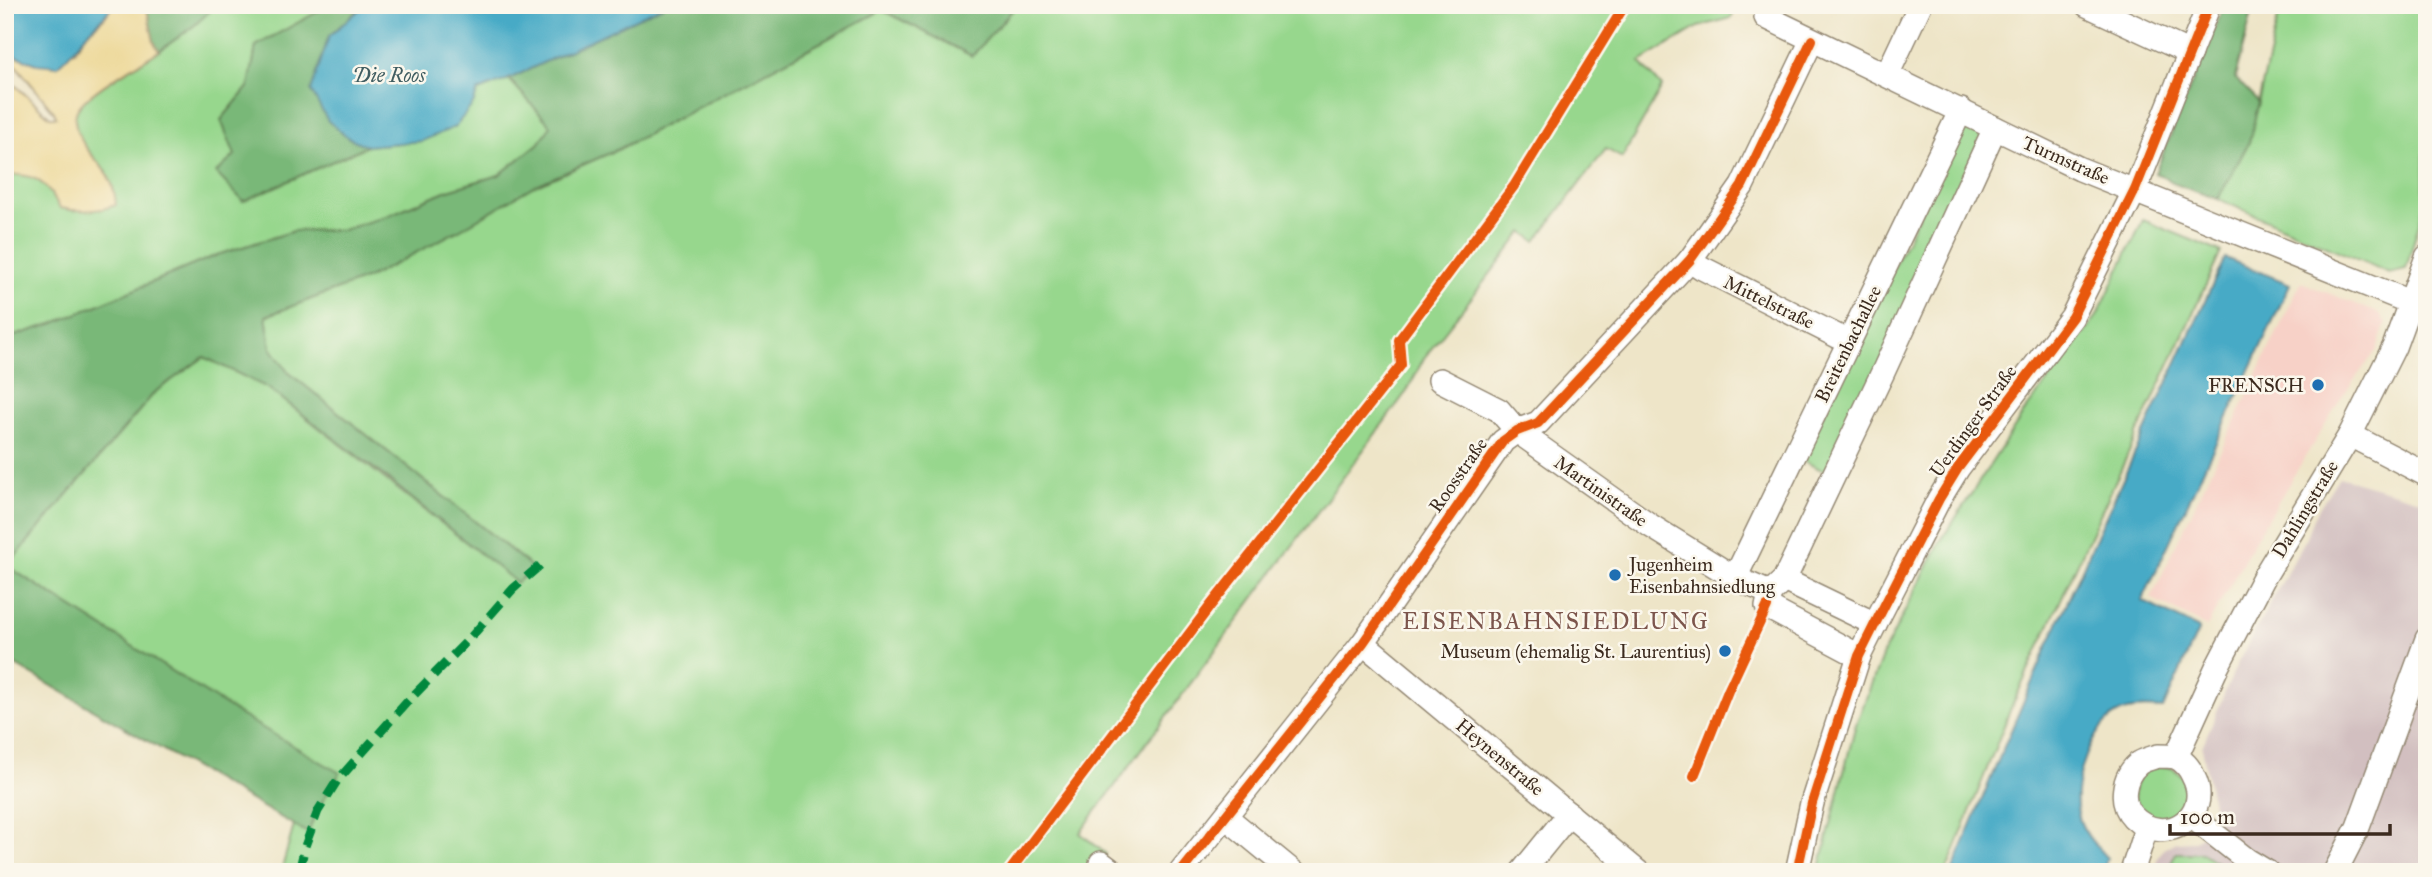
<svg xmlns="http://www.w3.org/2000/svg" width="2432" height="877" font-family="'IM FELL Great Primer',serif">
	<style>
		.built { fill: #f7d1c7 }
		.industrial { fill: #d2bfc0 }
		.green { fill: #97d78d; stroke: #698056; stroke-width: 2 }
		.forest { fill: #79b878; stroke: #5a714b; stroke-width: 2 }
		.sand { fill: #eeda9e; stroke: #94825e; stroke-width: 2 }
		.water { fill: #47aac6; stroke: #416a72; stroke-width: 2 }
		.lines { fill: none; stroke-linecap: round; stroke-linejoin: round }
		.minor-casing { stroke: #948873; stroke-width: 26 }
		.minor { stroke: #fff; stroke-width: 23 }
		.quiet { stroke: #00873e; stroke-width: 9; stroke-dasharray: 18 9; stroke-linecap: butt }
		.cycleway-casing { stroke: #fbf7ec; stroke-width: 15 }
		.cycleway { stroke: #e8590c; stroke-width: 10 }
		.poi-dot { fill: #1f6fb2; stroke: #fbf7ec; stroke-width: 2.5 }
		.labels { text-anchor: middle; dominant-baseline: central; stroke-width: 5; stroke-linejoin: round; paint-order: stroke }
		.street-label { font-size: 19px; fill: #3b2a1e; stroke: #fbf7ec }
		.poi-label { font-size: 19px; fill: #3b2a1e; stroke: #fbf7ec; text-anchor: end }
		.water-label { font-size: 21px; font-style: italic; fill: #405d61; stroke: #fbf7ec }
		.quarter-label { font-size: 23px; letter-spacing: 2px; fill: #7c554c; stroke: #fbf7ec }
	</style>
	<rect width="100%" height="100%" fill="#fbf7ec"/>
	<filter id="ink" filterUnits="userSpaceOnUse"><feTurbulence type="fractalNoise" baseFrequency=".0143" numOctaves="2"/><feDisplacementMap in="SourceGraphic" scale="14" xChannelSelector="R" yChannelSelector="G"/><feConvolveMatrix kernelMatrix="1 2 1 2 8 2 1 2 1" color-interpolation-filters="sRGB"/></filter>
	<filter id="wash" filterUnits="userSpaceOnUse"><feTurbulence type="fractalNoise" baseFrequency=".00686" numOctaves="4" result="noise"/><feDisplacementMap in="SourceGraphic" scale="28" xChannelSelector="R" yChannelSelector="G"/><feGaussianBlur stdDeviation="1.57" result="paint"/><feColorMatrix in="noise" values="0 0 0 0 0 0 0 0 0 0 0 0 0 0 0 0 0 1.4 0 .05"/><feComposite in="paint" operator="in"/></filter>
	<g filter="url(#wash)">
		<rect width="100%" height="100%" fill="#eee5c8"/>
		<polygon class="built" points="2301,282 2380,314 2386,323 2376,351 2343,395 2257,536 2207,627 2151,598"/>
		<polygon class="industrial" points="2339,477 2427,502 2427,872 2153,872 2159,855 2166,847 2176,842 2195,841 2209,830 2215,817 2202,747 2236,666 2304,542 2314,516"/>
		<g class="green">
			<path d="M216,5H330L256,46L250,86L221,120L235,155L243,201L367,146L422,141L473,104L478,91L509,79L552,126L538,144L499,175L445,191L387,216L342,230L294,231L217,255L55,323L5,339V175C37,173 44,181 61,208L75,211L107,172C94,157 70,135 76,113C81,94 144,62 162,49C181,36 199,22 216,5Z"/>
			<polygon points="1017,5 1737,5 1731,18 1698,27 1640,62 1662,87 1622,158 1606,149 1536,241 1523,232 1424,358 1407,391 1080,833 1106,854 1094,872 281,872 294,825 308,833 317,810 339,773 237,713 7,566 155,392 204,357 268,388 517,582 532,567 288,372 271,348 266,316 370,277 459,230 532,187 619,149 882,10 972,56"/>
			<polygon points="2281,5 2427,5 2427,145 2424,154 2424,206 2406,269 2389,273 2218,199 2249,142"/>
			<polygon points="1964,121 1989,134 1828,473 1801,460"/>
			<polygon points="2143,220 2221,252 2011,708 1946,872 1819,872 1855,727 1883,654 1940,542 2025,411 2097,316"/>
			<circle cx="2161" cy="793" r="27"/>
			<polygon points="2176,853 2203,853 2230,872 2167,872"/>
		</g>
		<g class="forest">
			<polygon points="146,5 216,5 195,25 159,51 154,42"/>
			<polygon points="330,5 354,5 359,9 329,36 311,91 349,138 367,146 243,201 216,173 235,155 221,120 249,86 256,46"/>
			<polygon points="665,5 1017,5 972,56 882,10 619,149 532,187 459,230 370,277 266,316 271,348 288,372 533,568 517,583 388,479 268,388 204,357 155,392 7,566 237,713 340,773 317,810 308,833 5,659 5,339 55,323 217,255 294,231 343,230 387,216 445,191 499,175 538,144 551,126 509,79"/>
			<polygon points="2224,5 2254,5 2235,78 2259,102 2249,142 2218,199 2180,186 2155,173"/>
		</g>
		<path class="sand" d="M113,5H146L154,42L159,51C142,62 80,95 76,113C72,126 82,143 90,153C106,172 114,179 116,205C98,212 80,212 60,208C44,181 37,173 5,175V79L17,87L50,117H56L54,112L5,52L37,64L75,51L86,34L105,17Z"/>
		<g class="water">
			<path d="M5,5H113C105,17 94,25 85,36C76,47 68,57 57,66L37,64L5,52Z"/>
			<polygon points="365,5 665,5 509,79 478,91 473,104 455,127 422,141 367,146 349,138 328,121 311,91 329,36"/>
			<path d="M2225,258L2290,284L2142,601L2199,629L2163,709C2146,708 2126,706 2111,718C2089,735 2072,786 2078,813C2081,831 2095,845 2107,858L2103,872H1952C2036,664 2131,461 2225,258Z"/>
		</g>
	</g>
	<g filter="url(#ink)">
		<g class="lines">
			<g class="minor-casing">
				<g id="minor">
					<polyline points="2087,5 2190,53"/>
					<polyline points="1766,17 2080,169 2412,303"/>
					<polyline points="1887,75 1920,5"/>
					<polyline points="1690,260 1702,268 1849,342"/>
					<polyline points="1440,380 1499,410 1517,431 1651,526 1735,578 1770,593"/>
					<polyline points="2350,435 2427,475"/>
					<polyline points="1735,578 1961,110"/>
					<polyline points="1784,580 1875,624"/>
					<polyline points="1363,643 1638,872"/>
					<polyline points="1859,656 1767,607 1770,593 1784,580 1884,370 1995,128"/>
					<path d="M2158,756C2163,756 2170,756 2175,757C2183,760 2190,768 2193,776C2214,815 2165,849 2133,817C2119,803 2123,777 2138,764C2143,760 2152,758 2158,756Z"/>
					<polyline points="2176,757 2217,667 2264,577 2350,435 2394,347 2427,257"/>
					<polyline points="2191,816 2247,860 2267,872"/>
					<polyline points="1226,817 1293,872"/>
					<polyline points="1101,863 1113,872"/>
					<polyline points="1181,872 1363,643 1503,441 1517,431 1538,423 1690,260 1742,186 1812,40"/>
					<polyline points="1522,872 1569,814"/>
					<polyline points="1797,872 1812,803 1859,656 1875,624 1939,499 1958,468 2072,317 2135,190 2209,5"/>
					<polyline points="2132,872 2146,828"/>
					<polyline points="2335,872 2358,827 2427,639"/>
				</g>
			</g>
			<use href="#minor" class="minor"/>
			<polyline class="quiet" points="299,872 305,846 318,811 337,781 407,702 470,638 513,589 546,560"/>
			<g class="cycleway-casing">
				<g id="cycleway">
					<polyline points="1694,776 1728,691 1767,607"/>
					<polyline points="1009,872 1211,605 1401,365 1399,340 1514,186 1625,5"/>
					<polyline points="1181,872 1363,643 1503,441 1517,431 1538,423 1690,260 1742,186 1812,40"/>
					<polyline points="1797,872 1812,803 1859,656 1875,624 1939,499 1958,468 2072,317 2135,190 2209,5"/>
				</g>
			</g>
			<use href="#cycleway" class="cycleway"/>
		</g>
	</g>
	<g class="poi-dot">
		<circle cx="2318" cy="385" r="7"/>
		<circle cx="1615" cy="575" r="7"/>
		<circle cx="1725" cy="651" r="7"/>
	</g>
	<g class="labels">
		<g class="street-label">
			<text transform="translate(2066 160) rotate(24)">Turmstraße</text>
			<text transform="translate(1769 302) rotate(26)">Mittelstraße</text>
			<text transform="translate(1848 344) rotate(-64)">Breitenbachallee</text>
			<text transform="translate(1973 421) rotate(-54)">Uerdinger Straße</text>
			<text transform="translate(1458 475) rotate(-55)">Roosstraße</text>
			<text transform="translate(1601 491) rotate(35)">Martinistraße</text>
			<text transform="translate(2305 509) rotate(-59)">Dahlingstraße</text>
			<text transform="translate(1500 757) rotate(40)">Heynenstraße</text>
		</g>
		<g class="poi-label">
			<text x="2304" y="385">FRENSCH</text>
			<text x="1629" y="564" text-anchor="start">Jugenheim<tspan x="1629" dy="22">Eisenbahnsiedlung</tspan></text>
			<text x="1711" y="651">Museum (ehemalig St. Laurentius)</text>
		</g>
		<g class="water-label">
			<text x="389" y="75">Die Roos</text>
		</g>
		<g class="quarter-label">
			<text x="1556" y="621">EISENBAHNSIEDLUNG</text>
		</g>
	</g>
	<rect width="2432" height="877" fill="none" stroke="#fbf7ec" stroke-width="28"/>
	<path d="M2170 824v10h220v-10" fill="none" stroke="#3b2a1e" stroke-width="3.5"/>
	<text x="2180" y="824" font-size="21" fill="#3b2a1e" stroke="#fbf7ec" stroke-width="5" paint-order="stroke">100 m</text>
</svg>
